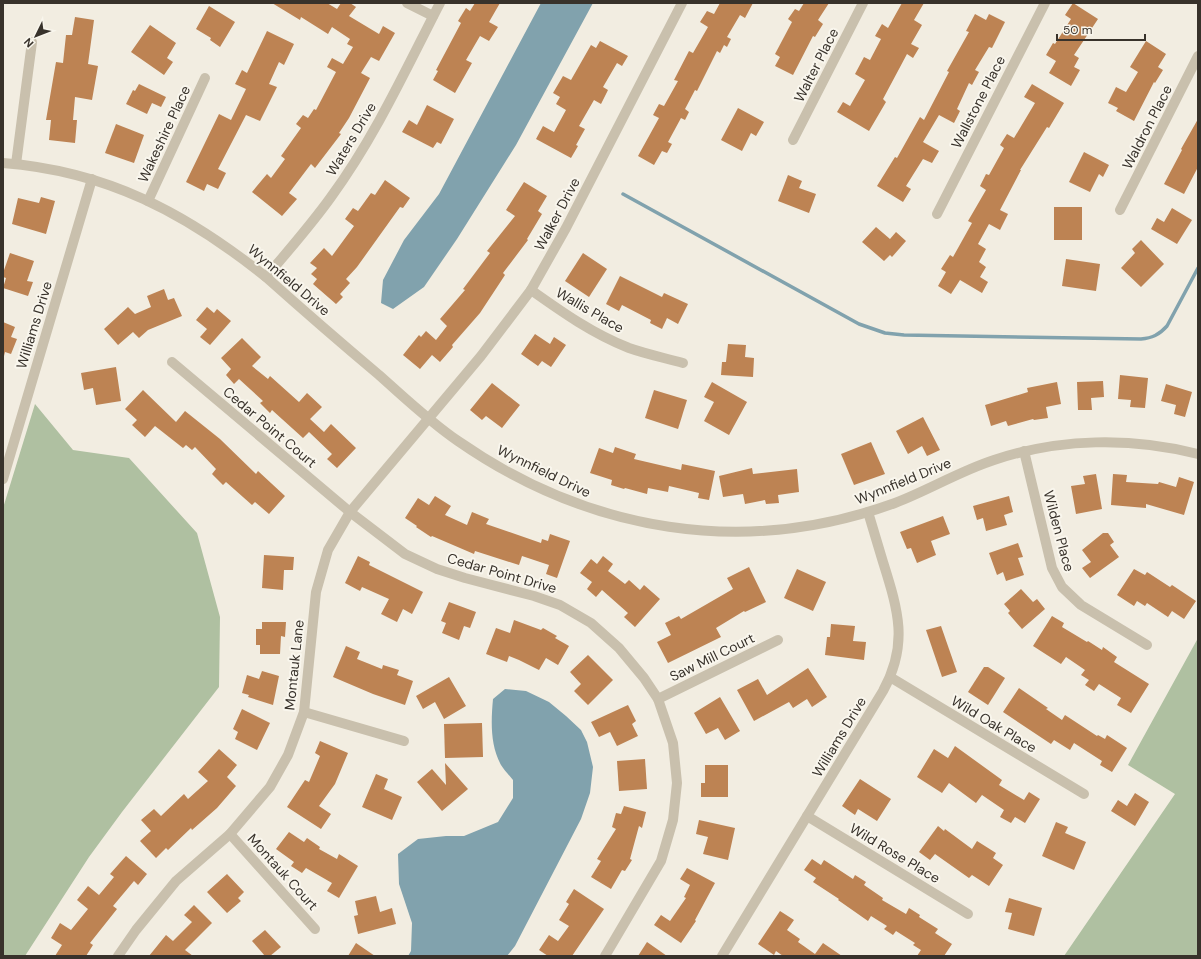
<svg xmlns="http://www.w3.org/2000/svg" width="1201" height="959" font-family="'DM Sans',sans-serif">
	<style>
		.green { fill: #afc0a1 }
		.water { fill: #81a2ad }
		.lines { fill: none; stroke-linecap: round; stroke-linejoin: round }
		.stream { stroke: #81a2ad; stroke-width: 3.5 }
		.building { fill: #bd8353 }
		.minor { stroke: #c9c0ad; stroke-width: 10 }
		.labels { text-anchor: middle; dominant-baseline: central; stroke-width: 4; stroke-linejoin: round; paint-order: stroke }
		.street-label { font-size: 14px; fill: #38322b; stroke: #f9f6ed }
	</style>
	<rect width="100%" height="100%" fill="#f2ede1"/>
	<g class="green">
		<polygon points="35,404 73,450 129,458 197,533 220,617 219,687 122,812 89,857 25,956 3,956 3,508"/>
		<polygon points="1198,638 1198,956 1064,956 1175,794 1128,765"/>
	</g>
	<g class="water">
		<polygon points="541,3 593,3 516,145 457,239 424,287 393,309 381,303 383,280 404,240 439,194"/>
		<path d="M505,689L526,691L549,702L566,716L581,730L587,742L593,767L590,793L581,819L515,946L507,956H408L411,951L412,923L399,884L398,854L418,839L446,836H464L498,822L513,798V780C509,775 504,770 501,765C490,745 491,721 493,699Z"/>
	</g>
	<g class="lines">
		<path class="stream" d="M623,194L859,324L885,333L904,335L1141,339C1152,338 1159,335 1167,326L1198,268"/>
	</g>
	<g class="building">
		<polygon points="272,3 327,3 337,9 341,3 350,3 356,7 349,16 379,34 383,26 395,33 379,61 371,57 361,73 370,78 349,118 339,133 341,134 315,168 311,164 289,193 297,199 282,216 252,192 267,174 271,178 285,159 281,156 301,128 296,124 303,115 308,118 314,109 316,110 336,72 327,67 332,58 343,64 353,47 347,44 350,39 332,27 328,34 301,17 300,20"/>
		<polygon points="475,3 500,3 489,22 498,27 489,41 480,36 466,60 472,63 455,93 433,80 438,71 436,70 461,23 458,21 466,8 470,11"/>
		<polygon points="720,3 753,3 745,18 740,15 727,37 731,39 727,47 724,45 720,53 717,51 697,91 695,90 685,109 689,112 685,120 681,118 668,142 672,144 667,153 662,151 654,165 638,156 659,118 653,115 659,104 664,106 678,81 674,80 689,51 693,53 708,27 700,22 707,11 714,14"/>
		<polygon points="804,3 829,3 818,20 823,24 815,37 813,36 793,75 775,66 780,57 775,54 792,22 788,19 795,9 799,11"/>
		<polygon points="902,3 924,3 914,20 922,25 911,44 919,48 913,58 907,54 883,99 886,102 869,131 837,112 843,102 850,106 865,80 855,74 864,57 870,60 881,39 875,36 882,24 888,28"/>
		<polygon points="1073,3 1098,19 1074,55 1079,58 1074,67 1080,70 1071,86 1049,73 1056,61 1046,55 1053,43 1055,44 1071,19 1065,15"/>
		<polygon points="209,6 235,22 220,47 210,40 211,38 196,29"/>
		<polygon points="975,14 986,20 989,14 1005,22 992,48 989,47 975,70 979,72 972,85 969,83 957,109 960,111 954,123 939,115 923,142 939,151 932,163 923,159 906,186 911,189 903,202 877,186 895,157 897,158 920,117 924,120 949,72 947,71 969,32 966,31"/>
		<polygon points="75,17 94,20 88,64 98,66 92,100 75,97 73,120 77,120 75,143 49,140 51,120 46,120 56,62 63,63 66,35 72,35"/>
		<polygon points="150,25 176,43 167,58 173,62 164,75 131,52"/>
		<polygon points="267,31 294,44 284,65 279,62 269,84 277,87 260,121 246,115 218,169 226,173 218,189 207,184 204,191 186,182 219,114 231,120 246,89 235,84 242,70 247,73"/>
		<polygon points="600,41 628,56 622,66 617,63 603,87 608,90 601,104 594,100 579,126 585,129 576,145 578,146 571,158 536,139 543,126 554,132 566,110 556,104 560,97 553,93 563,76 571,80 591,45 596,48"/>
		<polygon points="1146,41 1166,54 1158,67 1163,70 1155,83 1154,82 1134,121 1116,111 1118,108 1108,103 1116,87 1126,92 1138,72 1130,67"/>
		<polygon points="139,84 166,97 161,107 152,103 147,114 126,104 133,90 135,91"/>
		<polygon points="1032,84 1064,103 1049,128 1047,127 1020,170 1021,170 1000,210 1008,214 1000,230 989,224 978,244 986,249 979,262 986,267 980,277 988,282 982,293 960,280 951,294 938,286 946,272 941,269 950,255 953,257 972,223 968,221 986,190 980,186 986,174 989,175 1004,148 1000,145 1007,134 1014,138 1035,103 1024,97"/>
		<polygon points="427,105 454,119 441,144 437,142 433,148 402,132 409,120 417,125"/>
		<polygon points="738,108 764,122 756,136 751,133 742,151 721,140"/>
		<polygon points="1198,119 1198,167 1184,194 1164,184 1182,150 1181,149"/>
		<polygon points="116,124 144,135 134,163 105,153"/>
		<polygon points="1084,152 1109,165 1103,177 1099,174 1090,192 1069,182"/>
		<polygon points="788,175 802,181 799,188 816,194 809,213 778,201"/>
		<polygon points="385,180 410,198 403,208 400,207 357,267 346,279 350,283 340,294 343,297 336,304 313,284 317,279 311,274 317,268 310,263 324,248 332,256 354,226 345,219 353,208 358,211 371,193 375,195"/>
		<polygon points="524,182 547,196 538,211 542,214 527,239 528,240 503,273 505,275 480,313 452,345 453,347 440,362 432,355 420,369 403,355 419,335 421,337 426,331 436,340 447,326 440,319 465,290 463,289 490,253 487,251 515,216 506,210"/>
		<polygon points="41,197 55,201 46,234 12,224 18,198 39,203"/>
		<rect x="1054" y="207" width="28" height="33"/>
		<polygon points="1172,208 1192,220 1177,244 1151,229 1157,218 1164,222"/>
		<polygon points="876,227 890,239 896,232 906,241 892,257 890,255 884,261 862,242"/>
		<polygon points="1141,240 1164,264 1141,287 1121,268 1135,253 1132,249"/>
		<polygon points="10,253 34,261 27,281 33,282 28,296 3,288 6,278 3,277 3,273"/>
		<polygon points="583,253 607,269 589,297 565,281"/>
		<polygon points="1066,259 1100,264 1096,291 1062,286"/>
		<polygon points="620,276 662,297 664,293 688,304 678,324 667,318 662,329 650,323 651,320 622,305 619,311 606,304"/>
		<polygon points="164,289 168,300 174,298 182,316 148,330 139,338 133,332 118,345 104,329 128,307 135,314 151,307 147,296"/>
		<polygon points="207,307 214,313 217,309 231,321 210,345 200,337 207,329 196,320"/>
		<polygon points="3,322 15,327 11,337 17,339 11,354 5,352 4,356"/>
		<polygon points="535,334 550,344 554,337 566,345 551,367 542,361 538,366 521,354"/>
		<polygon points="242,338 261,357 252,366 268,379 270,376 299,402 307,393 322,407 310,419 324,432 331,424 356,448 337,468 327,459 332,454 309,432 303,438 272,410 270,413 260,403 263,401 239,379 234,384 226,375 231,369 221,358"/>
		<polygon points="728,344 746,345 745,357 754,358 753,377 721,375 722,362 726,362"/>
		<polygon points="116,367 121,401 96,405 93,388 84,390 81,373"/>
		<polygon points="1120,375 1148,378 1145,408 1130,407 1131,400 1118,399"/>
		<polygon points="1103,381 1104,397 1091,398 1092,410 1078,410 1077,382"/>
		<polygon points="712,382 747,402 729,435 704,421 714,402 704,397"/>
		<polygon points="1057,382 1061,404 1046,407 1048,418 1034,420 1033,419 1008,426 1006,421 991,426 985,405 1028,392 1027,388"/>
		<polygon points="492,383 520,405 502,428 486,416 482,420 470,410"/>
		<polygon points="1166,384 1192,392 1185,417 1174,414 1176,405 1161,401"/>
		<polygon points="143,390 176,422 185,411 220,439 256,474 258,471 285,496 269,514 255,502 252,505 226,482 223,485 212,474 216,469 195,447 192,450 186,445 183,448 155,426 145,437 132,425 137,420 125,409"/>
		<polygon points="654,390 687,400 678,429 645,418"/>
		<polygon points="923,417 940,450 927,456 922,446 908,454 896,431"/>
		<polygon points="871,442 885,474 854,485 841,454"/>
		<polygon points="615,447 636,454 634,459 681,470 682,464 715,471 709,500 698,498 699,493 669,486 668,492 648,488 647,494 625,488 624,489 611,485 612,480 590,473 599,448 613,453"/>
		<polygon points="752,468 753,474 797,469 799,492 778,495 779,503 766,504 765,500 745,504 743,494 723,497 719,476"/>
		<polygon points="1096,474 1102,509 1076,514 1071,486 1085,484 1083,476"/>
		<polygon points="1113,474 1127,475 1126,482 1158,484 1159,482 1176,487 1179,477 1194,482 1184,515 1146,504 1146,508 1111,505"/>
		<polygon points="435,496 451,506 445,515 467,525 472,512 489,519 486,524 541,543 542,539 548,541 550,534 570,541 557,578 546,574 549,565 522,556 519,565 475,551 474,554 432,536 431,537 416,527 417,526 405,518 418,498 429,505"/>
		<polygon points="1009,496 1013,512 1004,515 1007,525 986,531 983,518 977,520 973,506"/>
		<polygon points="943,516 950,534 931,541 936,555 917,563 911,548 907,549 900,532"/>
		<polygon points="1103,533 1108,533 1114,542 1110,545 1119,557 1090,578 1082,568 1091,562 1082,550"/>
		<polygon points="1018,543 1023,557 1018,558 1024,575 1006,581 1003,572 997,575 989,553"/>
		<polygon points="264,555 294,557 293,570 284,570 283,590 262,588"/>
		<polygon points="358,556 370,562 369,565 423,592 412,614 403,609 397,622 381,614 389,599 362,587 360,591 345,583"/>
		<polygon points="603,556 613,564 608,571 625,584 629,580 640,590 644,585 660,599 635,627 624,617 628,613 602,590 596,597 587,589 592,582 580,573 591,559 597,564"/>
		<polygon points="749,567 766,602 745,612 744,611 716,628 721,637 668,663 657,642 671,635 665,623 679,616 681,619 733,589 727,578"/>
		<polygon points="797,569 826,582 813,611 784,598"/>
		<polygon points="1134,569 1145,575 1147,572 1170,587 1172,585 1196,601 1184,619 1172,611 1168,617 1147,603 1145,606 1137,601 1134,606 1117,595"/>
		<polygon points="1021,589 1033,602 1037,599 1045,609 1022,629 1008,613 1010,611 1004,604"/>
		<polygon points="449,602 476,612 470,628 464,626 459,640 442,633 446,623 441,621"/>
		<polygon points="1052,616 1064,623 1062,627 1087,642 1088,641 1102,650 1103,647 1117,657 1114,662 1149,684 1131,713 1117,705 1121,698 1099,684 1094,691 1085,685 1089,680 1081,675 1085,670 1066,657 1061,664 1033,646"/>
		<polygon points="514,620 541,630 543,628 557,636 555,638 569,646 558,665 546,658 539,670 519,660 509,656 507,662 486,654 496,628 510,633"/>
		<polygon points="262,622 286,622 285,637 281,636 280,654 260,654 260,645 256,645 256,629 262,629"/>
		<polygon points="831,624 855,626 853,641 866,642 864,660 825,655 827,637 830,637"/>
		<polygon points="941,626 957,672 942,677 926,630"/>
		<polygon points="346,646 360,652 357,659 382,669 383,665 399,670 397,675 413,681 405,705 373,694 333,677"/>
		<polygon points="588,655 613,680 588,705 574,691 581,684 570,672"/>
		<polygon points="984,667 988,667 1005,678 988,705 968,692"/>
		<polygon points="808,668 827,697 812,707 807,699 793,708 789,702 754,721 737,690 758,679 767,695"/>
		<polygon points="262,671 279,676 273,705 248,697 249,695 242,693 247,675 259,679"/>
		<polygon points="449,677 466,706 444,719 435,702 423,709 416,696"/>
		<polygon points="1019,688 1048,708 1046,709 1062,720 1065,715 1097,736 1098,735 1105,739 1107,735 1127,748 1112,772 1100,765 1102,761 1074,743 1070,750 1054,740 1051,744 1003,712"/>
		<polygon points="720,697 740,731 725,740 718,728 706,734 694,713"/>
		<polygon points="628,705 636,721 632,724 638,736 617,746 610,732 599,737 591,722"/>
		<polygon points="242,709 270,723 257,750 235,739 238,732 233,729"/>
		<polygon points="482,723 483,757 445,758 444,724"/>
		<polygon points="320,741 348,753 335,784 319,806 331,814 321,829 287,807 305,780 309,782 320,756 315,753"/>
		<polygon points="955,746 1002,780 999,785 1024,800 1029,792 1040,799 1025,823 1015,817 1011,823 1000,817 1004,810 982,795 976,803 949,783 942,793 917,777 934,749 948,758"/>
		<polygon points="219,749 237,765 227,777 236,786 217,808 192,830 191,828 168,850 166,848 156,858 140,841 151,831 141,820 154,809 161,816 184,794 188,799 208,781 198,772"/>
		<polygon points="645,759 647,789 619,791 617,761"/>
		<polygon points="445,763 468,789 442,811 417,782 432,769 446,785"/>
		<polygon points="705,765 728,765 728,797 701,797 701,783 705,783"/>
		<polygon points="376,774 388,779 384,789 402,797 392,820 362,807"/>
		<polygon points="860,779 891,799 877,821 858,809 855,815 842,806"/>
		<polygon points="1135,793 1149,802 1135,826 1111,811 1118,800 1127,806"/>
		<polygon points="624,806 646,812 642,828 639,826 630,859 632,860 625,871 622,870 611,889 591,877 601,861 597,859 616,829 612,827 616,813 621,814"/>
		<polygon points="699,820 735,828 728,860 703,854 708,837 696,834"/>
		<polygon points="1056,822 1068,827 1065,833 1086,842 1074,870 1042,856"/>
		<polygon points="938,826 944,831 945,829 972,849 977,841 996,853 993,858 1003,865 989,886 972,875 969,878 935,854 930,860 919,852"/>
		<polygon points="289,832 304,842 307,838 320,847 319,849 337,859 339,854 358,866 339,898 327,891 332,883 306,868 302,873 291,866 294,862 276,849"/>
		<polygon points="126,856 147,874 138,885 134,881 113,906 117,909 90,943 93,945 86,956 55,956 62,945 51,938 60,923 71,930 88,909 77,900 88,886 99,895 114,877 110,874"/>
		<polygon points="812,859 821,865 824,860 853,879 855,875 866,882 864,885 883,898 882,900 906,914 909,908 920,915 919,917 938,929 935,933 952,944 944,956 917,956 921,950 913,945 915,943 896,931 893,935 884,929 887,926 871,916 868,921 838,900 839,899 813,882 816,878 804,870"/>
		<polygon points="687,868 715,883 695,920 696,921 681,943 654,925 661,915 670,921 686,898 684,897 690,885 680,879"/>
		<polygon points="227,874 244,892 238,898 241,901 227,913 207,892"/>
		<polygon points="574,889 604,909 572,956 548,956 539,950 549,935 558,941 569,926 559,920 569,904 566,902"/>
		<polygon points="376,896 380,912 392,908 396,924 358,934 354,916 358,915 355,901"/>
		<polygon points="1009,898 1042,908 1034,936 1008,929 1012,913 1005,912"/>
		<polygon points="194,905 212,923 185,950 193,956 149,956 166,935 173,941 192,922 184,915"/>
		<polygon points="780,911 794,920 787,930 800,939 798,942 815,954 823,943 842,956 783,956 776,951 774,955 758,944"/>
		<polygon points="265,930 281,947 270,956 265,956 252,941"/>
		<polygon points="647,942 667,956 638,956"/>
		<polygon points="356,943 375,956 348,956"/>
	</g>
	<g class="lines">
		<g class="minor">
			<polyline points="407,3 433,16"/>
			<polyline points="793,140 863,3"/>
			<path d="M3,163C107,171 186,213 266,277C303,310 341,343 379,375C405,398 430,422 458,441C589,532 744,558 895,503C929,490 960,471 994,460C1060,438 1131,437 1198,454"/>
			<polyline points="16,164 32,42"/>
			<polyline points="148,201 205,78"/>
			<polyline points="1120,210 1198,56"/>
			<polyline points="937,214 1045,3"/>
			<path d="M266,277C288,251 311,225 331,197C375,137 406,69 440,3"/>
			<path d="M531,290C562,312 593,334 629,348C646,354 665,358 683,363"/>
			<polyline points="172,362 350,512 405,554 437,569 465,578 534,596 560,605 591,623 619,648 644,678 658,699 673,743 677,783 673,820 661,861 605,956"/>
			<polyline points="1024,451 1052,568 1062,587 1081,605 1147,645"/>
			<polyline points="3,479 92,179"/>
			<polyline points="890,677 1084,794"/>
			<polyline points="658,699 778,640"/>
			<polyline points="304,712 404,741"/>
			<polyline points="807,816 968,914"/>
			<polyline points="230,834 315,929"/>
			<polyline points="118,956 136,930 176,881 230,834 270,787 288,755 304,712 316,592 328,550 350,512 481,356 531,290 566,228 682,3"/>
			<path d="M722,956L883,691C909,644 898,610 883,562C878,545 873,529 868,512"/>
		</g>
	</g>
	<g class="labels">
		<g class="street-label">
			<text transform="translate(816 65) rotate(-63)">Walter Place</text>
			<text transform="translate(978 102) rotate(-63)">Wallstone Place</text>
			<text transform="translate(1147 127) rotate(-63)">Waldron Place</text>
			<text transform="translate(164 134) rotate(-65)">Wakeshire Place</text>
			<text transform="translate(351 139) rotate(-59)">Waters Drive</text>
			<text transform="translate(557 214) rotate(-62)">Walker Drive</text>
			<text transform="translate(289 280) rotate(40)">Wynnfield Drive</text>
			<text transform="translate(590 310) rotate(30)">Wallis Place</text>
			<text transform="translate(34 325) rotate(-73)">Williams Drive</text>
			<text transform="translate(270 427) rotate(40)">Cedar Point Court</text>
			<text transform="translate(544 471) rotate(26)">Wynnfield Drive</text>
			<text transform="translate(903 481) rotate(-22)">Wynnfield Drive</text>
			<text transform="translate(1059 531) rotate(75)">Wilden Place</text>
			<text transform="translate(502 573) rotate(16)">Cedar Point Drive</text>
			<text transform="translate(712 657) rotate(-26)">Saw Mill Court</text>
			<text transform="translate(294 665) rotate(-84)">Montauk Lane</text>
			<text transform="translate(994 724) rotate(31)">Wild Oak Place</text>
			<text transform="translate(839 737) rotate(-59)">Williams Drive</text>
			<text transform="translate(895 853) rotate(31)">Wild Rose Place</text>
			<text transform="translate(283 872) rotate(48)">Montauk Court</text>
		</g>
	</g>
	<rect width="1201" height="959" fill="none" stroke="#38322b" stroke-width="8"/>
	<g transform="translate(36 36) rotate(227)" stroke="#f9f6ed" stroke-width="3" paint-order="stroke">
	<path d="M0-3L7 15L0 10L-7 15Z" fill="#38322b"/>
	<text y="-6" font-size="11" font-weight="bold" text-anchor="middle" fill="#38322b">N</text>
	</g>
	<path d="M1057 34v6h88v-6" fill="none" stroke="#38322b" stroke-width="2"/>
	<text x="1063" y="34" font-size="12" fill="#38322b" stroke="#f9f6ed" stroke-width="3" paint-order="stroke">50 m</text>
</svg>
